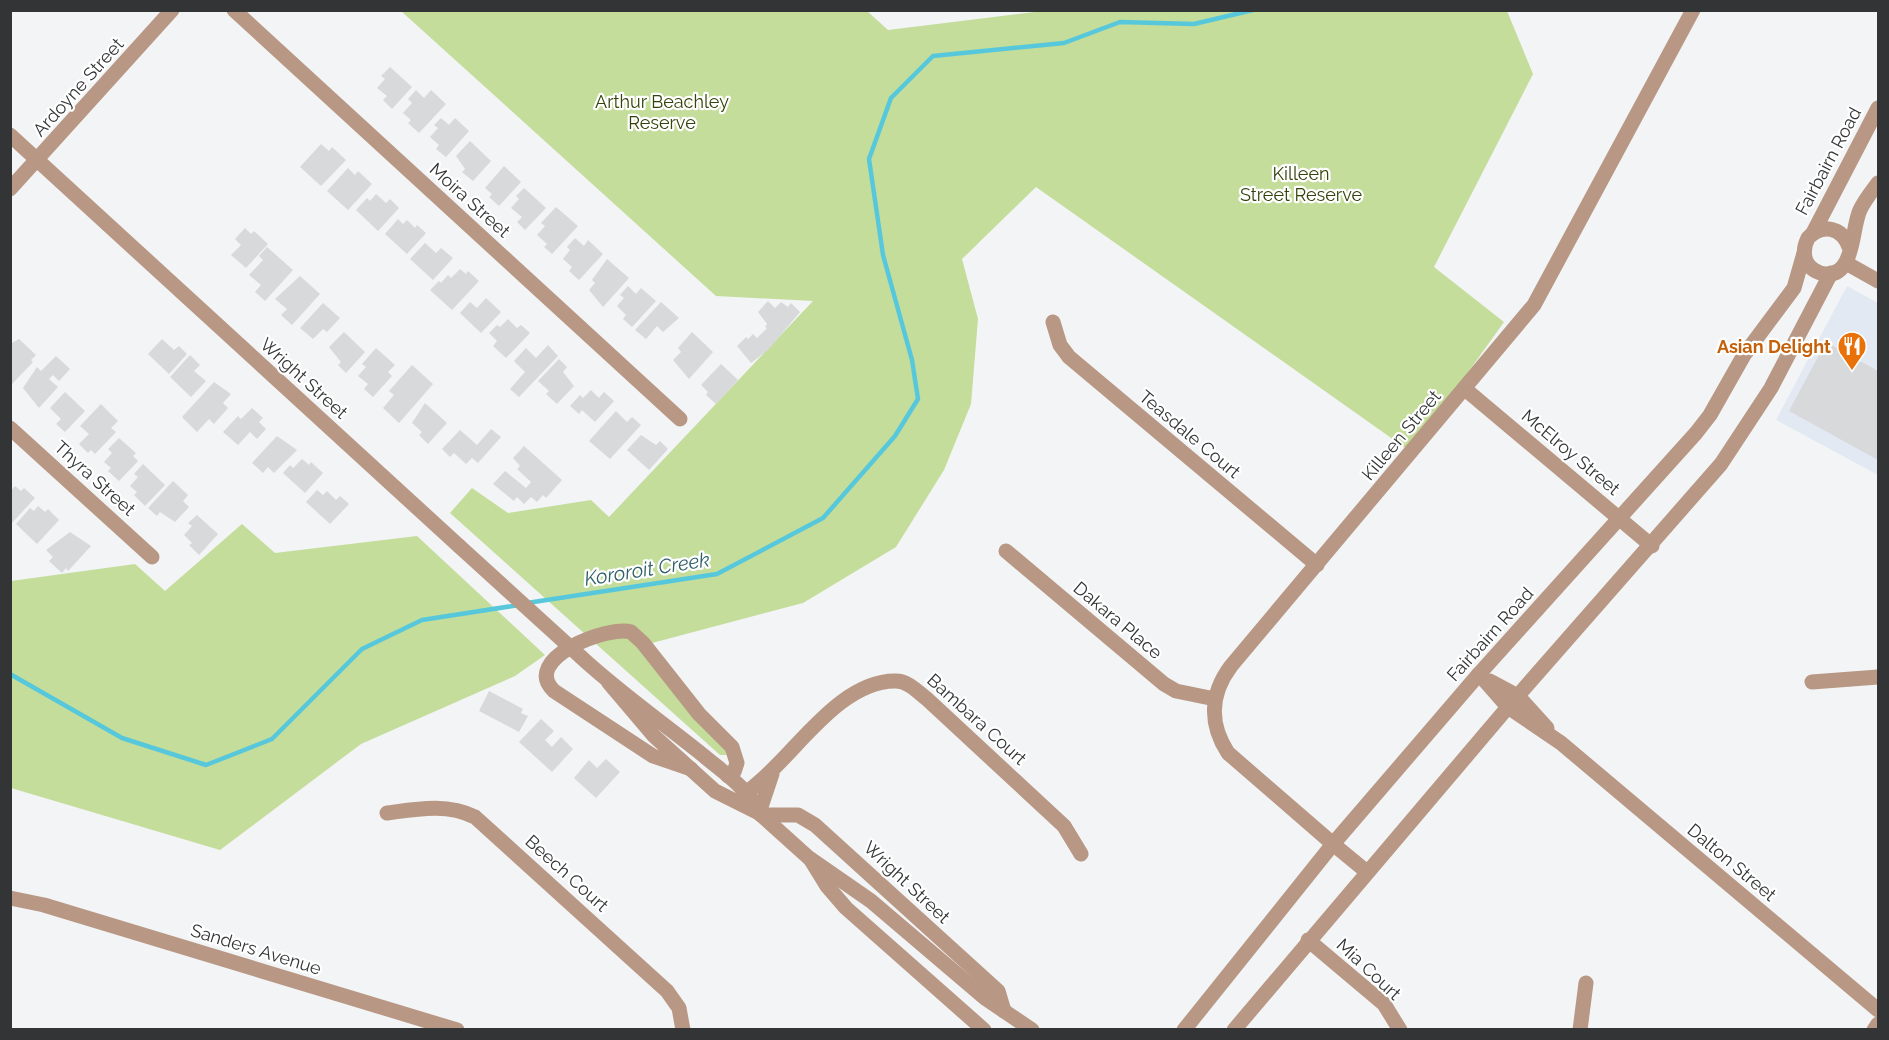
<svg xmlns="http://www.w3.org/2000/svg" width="1889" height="1040" font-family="Raleway,sans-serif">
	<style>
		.built { fill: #e3e9f3 }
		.green { fill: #c4dd9b }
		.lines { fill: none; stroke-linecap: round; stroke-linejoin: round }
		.stream { stroke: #57c8db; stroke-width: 4.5 }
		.building { fill: #d7d9db }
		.minor { stroke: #b89885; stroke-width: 15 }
		.tertiary { stroke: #b89885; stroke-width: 15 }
		.tertiary-bridge { stroke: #b89885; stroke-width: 15 }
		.labels { text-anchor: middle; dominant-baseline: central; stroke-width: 4.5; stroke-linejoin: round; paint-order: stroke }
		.street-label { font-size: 18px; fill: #333435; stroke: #fff }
		.park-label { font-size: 18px; fill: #33430a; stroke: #fff }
		.food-label { font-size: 18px; font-weight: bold; fill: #c56008; stroke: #fff; text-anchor: end }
		.water-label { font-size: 20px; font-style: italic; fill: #2f5f68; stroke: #fff }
	</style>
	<rect width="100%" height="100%" fill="#f2f4f6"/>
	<polygon class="built" points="1847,286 1878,303 1878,475 1776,420"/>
	<g class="green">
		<polygon points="866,10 888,30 1051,10 1507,11 1533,74 1434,267 1504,322 1411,452 1036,187 962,259 978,319 971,404 944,470 896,547 803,603 637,647 726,750 727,755 720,755 450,513 472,488 508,513 591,500 609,517 813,301 716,296 401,11"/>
		<polygon points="242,524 275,553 417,536 545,655 515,676 361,744 220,850 11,788 11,581 135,564 165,591"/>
	</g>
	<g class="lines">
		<g class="stream">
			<polyline points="527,603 717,574 823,518 895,436 918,399 912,360 883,255 869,159 891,98 933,56 1064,43 1120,22 1194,24 1253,10"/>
			<polyline points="10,674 122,738 206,765 272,739 362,649 422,620 519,605"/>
		</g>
	</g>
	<g class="building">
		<polygon points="390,67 412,87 392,109 383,100 387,96 377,88 385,79 381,76"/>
		<polygon points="416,90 424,98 431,90 446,104 419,133 408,123 411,120 403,113 412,103 408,99"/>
		<polygon points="441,118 449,125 455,118 469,131 446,157 436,149 439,145 430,137 438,128 434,125"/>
		<polygon points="470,141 491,161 473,181 462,172 465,169 456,156"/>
		<polygon points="321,144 329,151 332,147 346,160 321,186 300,167"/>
		<polygon points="504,166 521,182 499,206 489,197 492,194 485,188"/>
		<polygon points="348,168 355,175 358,171 372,184 348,210 327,191"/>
		<polygon points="524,188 546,208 525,230 517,222 522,217 511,208 519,199 516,196"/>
		<polygon points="376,194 386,203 390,199 399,208 378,231 356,210 367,198 370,201"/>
		<polygon points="556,207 578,226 552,254 544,247 547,244 537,235 545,226 541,223"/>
		<polygon points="398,219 403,224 407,220 415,228 417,225 426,233 407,254 385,234"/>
		<polygon points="245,228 251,234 254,231 268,244 246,268 231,255 241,245 235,239"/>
		<polygon points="575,238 584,246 588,240 603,254 579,280 569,271 572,267 563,259 570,250 567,247"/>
		<polygon points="425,243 436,253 441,248 453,258 433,280 410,259"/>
		<polygon points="267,247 293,270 265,301 255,292 261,285 249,275 263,260 259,256"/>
		<polygon points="607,259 629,278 603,307 589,290 595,283 592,280"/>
		<polygon points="460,269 466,274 468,271 479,281 452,310 430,290 439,281 441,283 448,275 451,278"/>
		<polygon points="300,276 320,294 292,325 281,315 287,309 275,299"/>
		<polygon points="628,286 636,294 641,288 656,301 632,327 623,319 626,315 617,306 624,298 620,295"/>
		<polygon points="486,298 501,312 481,333 460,313 470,302 477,308"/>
		<polygon points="768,301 775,308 781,302 788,307 791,303 800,312 768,350 751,363 737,346 746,337 748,339 753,334 757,338 767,328 765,327 767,324 758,312"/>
		<polygon points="661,302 679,318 663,332 657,326 646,339 635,330"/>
		<polygon points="323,303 340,318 327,332 323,329 313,339 300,328"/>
		<polygon points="508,319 517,328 521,325 530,333 506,358 493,346 497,341 489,333 497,325 500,327"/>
		<polygon points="344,332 365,352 346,373 338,365 341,362 329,347"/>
		<polygon points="692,332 713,352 689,379 673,360 681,352 678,348"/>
		<polygon points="19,339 36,355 31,360 33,362 12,384 10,344"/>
		<polygon points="162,339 174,350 179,346 187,354 169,374 148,354"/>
		<polygon points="1826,342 1878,371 1878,460 1789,411"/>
		<polygon points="548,345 558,356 519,397 510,389 525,372 514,361 526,348 536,358"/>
		<polygon points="376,348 395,365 388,372 392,376 373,397 364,389 368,384 358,376 366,367 362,364"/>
		<polygon points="190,355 200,365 194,371 206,381 191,397 170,377"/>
		<polygon points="56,356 70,369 59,381 53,375 49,379 58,387 39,408 23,388 37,367 41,371"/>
		<polygon points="559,359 567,367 563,372 574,386 557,404 546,394 549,391 538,381"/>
		<polygon points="721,364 738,380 716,404 706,395 708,392 701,385"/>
		<polygon points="412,365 433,384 399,423 383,408 394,395 389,391"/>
		<polygon points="214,382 231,394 223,403 228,408 214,424 209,419 197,432 182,417"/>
		<polygon points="591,390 599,398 604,392 614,401 595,422 582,410 579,414 570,406 580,395 583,398"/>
		<polygon points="65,392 85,411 65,432 56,424 61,419 50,408"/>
		<polygon points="425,403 447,423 428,444 419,435 422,432 412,423"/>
		<polygon points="101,404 118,421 111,428 116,432 95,454 91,450 88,453 79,444 89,434 80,426"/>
		<polygon points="252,408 263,418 259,422 266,429 257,439 250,432 238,445 223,432 238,416 241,419"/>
		<polygon points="616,411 627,422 632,417 641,425 610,459 589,441"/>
		<polygon points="491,429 501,437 478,463 472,458 466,464 454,453 450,457 442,449 460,430 477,445"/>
		<polygon points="641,435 656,445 660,441 668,449 649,470 627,450"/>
		<polygon points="277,436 297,450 274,473 268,467 263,473 252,463"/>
		<polygon points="119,438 136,453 133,456 138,461 119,481 108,471 111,468 104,462 112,453 108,449"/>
		<polygon points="524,446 562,480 546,498 543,495 537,502 531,497 524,504 517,497 514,501 493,484 505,471 526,488 531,482 517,469 520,466 513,458"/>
		<polygon points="302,459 309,465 311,462 323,473 305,493 283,473 290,465 293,468"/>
		<polygon points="143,464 165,485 145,506 134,495 137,492 130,486 138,477 134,474"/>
		<polygon points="173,481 188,495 183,501 189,507 175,522 160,512 157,516 148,508"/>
		<polygon points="15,486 21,491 24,488 35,498 10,525 10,492"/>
		<polygon points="317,490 323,495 327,491 336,500 340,496 349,504 330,524 306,502"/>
		<polygon points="38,506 45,512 48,509 59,520 37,544 16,524 30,508 34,511"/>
		<polygon points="197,515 218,534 199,555 189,545 192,543 184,535 192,526 188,523"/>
		<polygon points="70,532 91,546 68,571 66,568 62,573 49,561 53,557 46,550"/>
		<polygon points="489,691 523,709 521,713 528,716 519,732 479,711"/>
		<polygon points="541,719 554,731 545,740 552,747 561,737 573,749 552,772 519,742"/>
		<polygon points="606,759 620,772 596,798 574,778 589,760 597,768"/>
	</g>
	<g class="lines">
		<g class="minor">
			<polyline points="234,10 680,419"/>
			<polyline points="10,189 172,10"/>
			<polyline points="1846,263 1878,281"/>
			<polyline points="1053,322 1060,345 1069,357 1317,565"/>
			<polyline points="1465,389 1652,546"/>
			<polyline points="10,428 152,557"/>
			<polyline points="1006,551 1164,684 1176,691 1215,699"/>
			<polyline points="1479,674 1508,707 1561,743 1878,1010"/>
			<polyline points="1490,681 1518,696 1547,728"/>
			<polyline points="1812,682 1878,677"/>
			<path d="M691,769L653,756L554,691C520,659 608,625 631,632L643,643L699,714L732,747L737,763L734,772L728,776"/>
			<path d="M738,801C750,789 764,779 775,767C806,737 847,680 896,681C908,681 918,692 927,699L1064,826L1081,854"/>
			<path d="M387,813C417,809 447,803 475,817L667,991L679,1008L683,1030"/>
			<polyline points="759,813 772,774"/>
			<polyline points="761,815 798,815 815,825 998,991 1004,1011"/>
			<path d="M1333,844L1228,753C1209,724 1210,694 1231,666L1534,305L1693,10"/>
			<polyline points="10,898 44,905 457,1030"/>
			<polyline points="1308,940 1384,1004 1400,1030"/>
			<polyline points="1580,1030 1586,983"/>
			<polyline points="1874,1030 1878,1024"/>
		</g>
		<g class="tertiary">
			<polyline points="10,135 459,546"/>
			<polyline points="1813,233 1878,108"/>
			<path d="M1849,247C1842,227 1822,223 1808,238C1804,246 1803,253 1806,261C1809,268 1817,273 1825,274C1855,277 1851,229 1860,210C1864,201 1872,191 1878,183"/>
			<path d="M581,657C620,693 663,723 704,756C724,773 748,788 759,813"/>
			<polyline points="609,683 654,736 715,791 759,813 809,858 871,901 985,998 1032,1030"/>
			<polyline points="1333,844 1367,872"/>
			<polyline points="811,860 827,886 846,908 984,1030"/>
			<polyline points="1184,1030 1333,844 1479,674 1696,433 1710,415 1744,355 1794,288 1804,253"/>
			<polyline points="1234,1030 1508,707 1721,464 1771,388 1831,273"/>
		</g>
		<polyline class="tertiary-bridge" points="459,546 581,657"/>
	</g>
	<defs>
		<g id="restaurant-pin" transform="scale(1.5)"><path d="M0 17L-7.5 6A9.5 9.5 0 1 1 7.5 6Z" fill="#e8710a" stroke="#fff"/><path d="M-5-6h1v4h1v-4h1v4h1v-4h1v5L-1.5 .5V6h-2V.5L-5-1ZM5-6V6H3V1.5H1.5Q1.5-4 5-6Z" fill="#fff"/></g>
	</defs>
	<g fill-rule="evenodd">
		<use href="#restaurant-pin" x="1852" y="346"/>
	</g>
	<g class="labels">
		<g class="street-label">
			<text transform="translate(78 87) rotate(-48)">Ardoyne Street</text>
			<text transform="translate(1828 161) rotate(-62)">Fairbairn Road</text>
			<text transform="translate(470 200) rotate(42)">Moira Street</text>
			<text transform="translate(304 378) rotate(42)">Wright Street</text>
			<text transform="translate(1190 434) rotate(40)">Teasdale Court</text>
			<text transform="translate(1401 435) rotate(-50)">Killeen Street</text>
			<text transform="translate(1571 452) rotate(40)">McElroy Street</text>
			<text transform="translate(95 478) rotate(42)">Thyra Street</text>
			<text transform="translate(1118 620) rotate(40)">Dakara Place</text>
			<text transform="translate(1490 634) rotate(-48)">Fairbairn Road</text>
			<text transform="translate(977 719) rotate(42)">Bambara Court</text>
			<text transform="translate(1732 862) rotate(40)">Dalton Street</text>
			<text transform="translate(567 873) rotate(42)">Beech Court</text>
			<text transform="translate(907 882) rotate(43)">Wright Street</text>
			<text transform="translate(256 949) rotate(17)">Sanders Avenue</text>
			<text transform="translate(1369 969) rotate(43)">Mia Court</text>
		</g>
		<g class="park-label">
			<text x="662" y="101">Arthur Beachley<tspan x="662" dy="21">Reserve</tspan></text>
			<text x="1301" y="173">Killeen<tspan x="1301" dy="21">Street Reserve</tspan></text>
		</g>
		<g class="food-label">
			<text x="1831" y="346">Asian Delight</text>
		</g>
		<g class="water-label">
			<text transform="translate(647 569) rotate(-9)">Kororoit Creek</text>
		</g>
	</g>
	<rect width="1889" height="1040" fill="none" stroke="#333435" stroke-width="24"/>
</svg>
